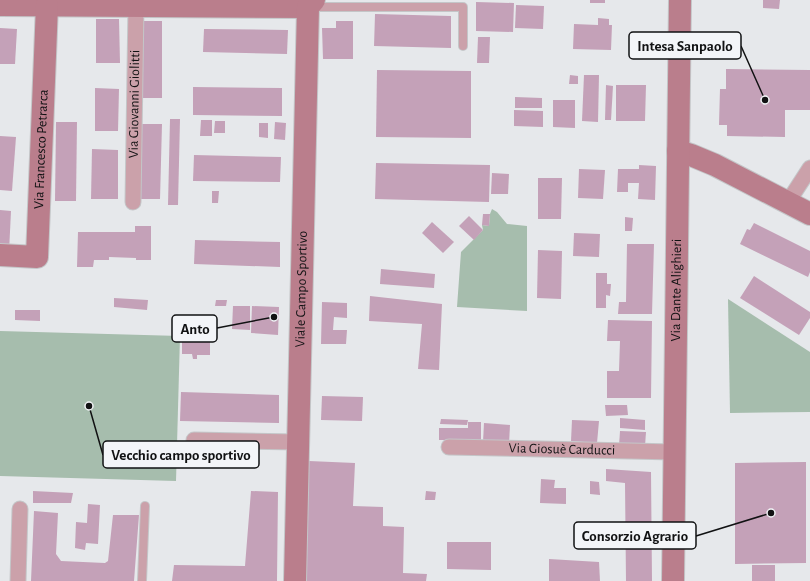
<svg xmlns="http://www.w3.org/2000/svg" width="810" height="581" font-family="'Alegreya Sans',sans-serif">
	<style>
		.green { fill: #a6bdad }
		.building { fill: #c4a1b8 }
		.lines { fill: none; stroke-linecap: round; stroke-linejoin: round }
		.lane-casing { stroke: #c4c6c8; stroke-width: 10 }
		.street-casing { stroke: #c4c6c8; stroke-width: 17 }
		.secondary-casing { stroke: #c4c6c8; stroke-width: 24 }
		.lane { stroke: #cba1aa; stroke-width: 8 }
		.street { stroke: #cba1aa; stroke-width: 15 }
		.secondary { stroke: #ba7e8c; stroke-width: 22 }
		.labels { text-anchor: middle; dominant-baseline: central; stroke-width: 4; stroke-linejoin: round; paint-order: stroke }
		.street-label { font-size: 14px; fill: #111213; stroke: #f3f5f8 }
		.leader { fill: none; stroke: #111213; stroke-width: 1.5 }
		.callout-dot { fill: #111213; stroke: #f3f5f8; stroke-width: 1.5 }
		.callout { fill: #f3f5f8; stroke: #111213; stroke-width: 1.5 }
		.callout-label { font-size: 15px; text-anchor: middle; font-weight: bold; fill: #111213 }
	</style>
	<rect width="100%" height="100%" fill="#e6e8eb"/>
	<g class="green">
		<polygon points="492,209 497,212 507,224 527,226 527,311 457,307 461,252 483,230 482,225 489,226 490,214"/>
		<polygon points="728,299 810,352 810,412 730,413"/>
		<polygon points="0,331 180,336 176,481 0,476"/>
	</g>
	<g class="building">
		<rect x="590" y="0" width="15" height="3"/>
		<polygon points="763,0 780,0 779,9 763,8"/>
		<polygon points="476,2 514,3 513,32 476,31"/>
		<polygon points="516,5 544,6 543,29 515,28"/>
		<polygon points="375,14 451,16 451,48 374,46"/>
		<polygon points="598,18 609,19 609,25 612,25 611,50 573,49 574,24 598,25"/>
		<polygon points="96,19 119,19 120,63 96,63"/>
		<rect x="137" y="21" width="25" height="77"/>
		<polygon points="336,21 353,21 353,59 323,59 322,28 336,28"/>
		<polygon points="0,28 17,29 15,64 0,64"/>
		<polygon points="204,29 288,30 287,54 203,52"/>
		<polygon points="478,37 490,37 489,63 477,63"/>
		<polygon points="726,69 810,70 810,110 785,110 785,137 727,136 727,125 719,125 720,89 726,89"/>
		<polygon points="377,70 471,71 471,138 376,137"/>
		<polygon points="570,75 578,76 578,84 569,84"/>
		<polygon points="584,75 599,75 598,122 582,121"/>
		<polygon points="606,85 613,86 611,120 605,120"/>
		<polygon points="616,85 646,85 645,121 616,121"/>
		<polygon points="193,87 282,88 282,116 193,115"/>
		<polygon points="95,88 119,89 118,131 95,131"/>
		<polygon points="515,97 542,98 542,108 515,108"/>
		<polygon points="553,100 575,100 575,128 553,127"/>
		<polygon points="514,110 543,111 543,127 514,126"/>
		<polygon points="170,119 180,119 178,205 168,205"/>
		<polygon points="201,120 212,120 212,136 200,136"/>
		<polygon points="215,121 225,121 225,133 214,133"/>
		<polygon points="56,122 77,122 76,201 55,201"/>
		<polygon points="275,122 286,123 285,140 274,139"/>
		<polygon points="259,123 268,123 268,138 259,137"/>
		<polygon points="137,124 162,124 160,199 136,199"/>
		<polygon points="0,136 16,137 12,191 0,190"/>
		<polygon points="92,149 118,150 118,199 91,199"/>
		<polygon points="194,155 281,157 280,182 193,181"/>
		<polygon points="376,163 490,165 489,202 375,199"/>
		<polygon points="639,165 656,166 655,200 638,199 639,183 628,183 628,192 617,192 618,169 639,169"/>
		<polygon points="579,169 605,170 603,199 578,198"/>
		<polygon points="492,173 509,174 508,194 491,194"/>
		<polygon points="538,178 562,178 561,219 538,219"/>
		<polygon points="212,191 219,191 218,203 212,203"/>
		<polygon points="0,210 11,211 9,252 0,251"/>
		<polygon points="483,214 490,214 489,226 482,225"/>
		<polygon points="469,216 483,230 474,240 459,226"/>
		<polygon points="625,217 633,218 632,231 625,231"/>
		<polygon points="432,222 454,242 443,253 422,233"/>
		<polygon points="754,223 810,251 810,272 808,277 740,244 747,229 750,230"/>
		<polygon points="135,226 151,226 151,260 136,260 136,258 109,257 109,260 94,260 93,267 77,267 78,232 135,232"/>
		<polygon points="574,233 600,234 599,257 573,256"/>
		<polygon points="195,240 280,242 280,267 194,264"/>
		<polygon points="627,244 654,244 652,314 618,314 619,302 626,302"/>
		<polygon points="538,250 562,251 561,299 537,298"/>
		<polygon points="381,269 435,274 434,288 380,284"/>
		<polygon points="596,273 607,273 607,284 611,284 610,296 606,295 606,308 596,308"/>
		<polygon points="754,276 810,312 810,318 799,335 740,298"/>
		<polygon points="370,296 442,304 439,370 418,369 422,324 369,321"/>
		<polygon points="114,298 148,300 147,310 114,307"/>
		<polygon points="216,300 227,300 226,306 215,306"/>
		<polygon points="322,302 347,303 347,318 334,317 333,330 347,330 346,344 321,344"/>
		<polygon points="233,306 250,306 250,330 232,329"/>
		<polygon points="252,306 279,307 278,335 251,333"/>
		<polygon points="15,310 40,310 40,321 15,320"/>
		<polygon points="608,320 652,321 651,398 607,398 607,371 619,371 620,341 607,341"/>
		<polygon points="196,327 210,327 210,355 197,355 197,359 193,359 192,354 182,354 182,330 196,330"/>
		<polygon points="181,392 279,395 279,423 180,421"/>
		<polygon points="322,396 363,397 362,421 321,420"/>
		<polygon points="605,405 627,405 628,415 606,416"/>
		<polygon points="620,418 645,420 645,430 620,428"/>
		<polygon points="441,419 468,420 467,425 440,424"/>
		<polygon points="572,420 599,421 597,443 571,441"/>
		<polygon points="468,422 481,422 481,440 439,440 439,428 468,428"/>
		<polygon points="484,423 510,425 509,444 483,442"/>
		<polygon points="620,431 646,432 645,446 619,446"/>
		<polygon points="309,461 355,463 353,506 383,507 383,526 404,527 403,573 427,574 426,581 305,581"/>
		<polygon points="806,462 806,563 735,564 735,463"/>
		<polygon points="606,469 651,472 652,581 626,581 625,483 606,481"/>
		<polygon points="541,479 555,480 554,488 566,488 566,504 540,503"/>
		<polygon points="590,481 599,482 600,495 590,494"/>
		<polygon points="33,491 73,493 71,503 33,503"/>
		<polygon points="251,491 278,492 277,581 172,581 174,565 245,566"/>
		<polygon points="426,491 436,492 435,500 425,500"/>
		<polygon points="88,504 100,505 98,544 86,543 85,550 75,548 76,522 87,523"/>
		<polygon points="34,511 58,513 56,554 61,561 105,563 108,561 113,515 139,515 134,581 31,581"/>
		<polygon points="447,542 491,542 491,570 447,569"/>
		<polygon points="549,559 599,562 600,581 549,581"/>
		<rect x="752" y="565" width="23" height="16"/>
	</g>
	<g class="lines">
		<g class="lane-casing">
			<g id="lane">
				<polyline points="312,7 463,7 463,46"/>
				<polyline points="142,581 145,506"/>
			</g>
		</g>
		<g class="street-casing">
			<g id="street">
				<path id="s1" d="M133,202L136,6"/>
				<polyline points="788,202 810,168"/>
				<polyline points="194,440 298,442"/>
				<path id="s2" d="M449,447L674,452"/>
				<polyline points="18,581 20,509"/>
			</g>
		</g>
		<g class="secondary-casing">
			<g id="secondary">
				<polyline points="0,5 308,7"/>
				<polyline points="678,151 691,155 715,165 810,214"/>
				<path id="s3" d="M0,255L37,257L47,5"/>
				<path id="s4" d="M295,581L308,7L314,0"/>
				<path id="s5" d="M673,581L680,0"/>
			</g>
		</g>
		<use href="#lane" class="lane"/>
		<use href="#street" class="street"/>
		<use href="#secondary" class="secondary"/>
	</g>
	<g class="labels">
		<g class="street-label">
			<text stroke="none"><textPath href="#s1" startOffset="98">Via Giovanni Giolitti</textPath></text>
			<text stroke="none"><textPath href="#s3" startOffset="145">Via Francesco Petrarca</textPath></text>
			<text stroke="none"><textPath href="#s4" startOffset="292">Viale Campo Sportivo</textPath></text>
			<text stroke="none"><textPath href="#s5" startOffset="291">Via Dante Alighieri</textPath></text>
			<text stroke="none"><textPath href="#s2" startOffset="113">Via Giosuè Carducci</textPath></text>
		</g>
	</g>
	<path class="leader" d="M765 100L741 46M274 317L217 328M89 406L103 455M771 513L696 536"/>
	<g class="callout-dot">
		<circle cx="765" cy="100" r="4"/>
		<circle cx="274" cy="317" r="4"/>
		<circle cx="89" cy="406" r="4"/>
		<circle cx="771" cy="513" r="4"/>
	</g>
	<g class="callout">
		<rect x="629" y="32" width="112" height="27" rx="4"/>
		<rect x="172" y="315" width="45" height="27" rx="4"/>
		<rect x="103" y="441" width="156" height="27" rx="4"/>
		<rect x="574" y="522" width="122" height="27" rx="4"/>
	</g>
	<g class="callout-label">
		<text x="685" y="51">Intesa Sanpaolo</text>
		<text x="195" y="334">Anto</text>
		<text x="181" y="460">Vecchio campo sportivo</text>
		<text x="635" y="541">Consorzio Agrario</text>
	</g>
</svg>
